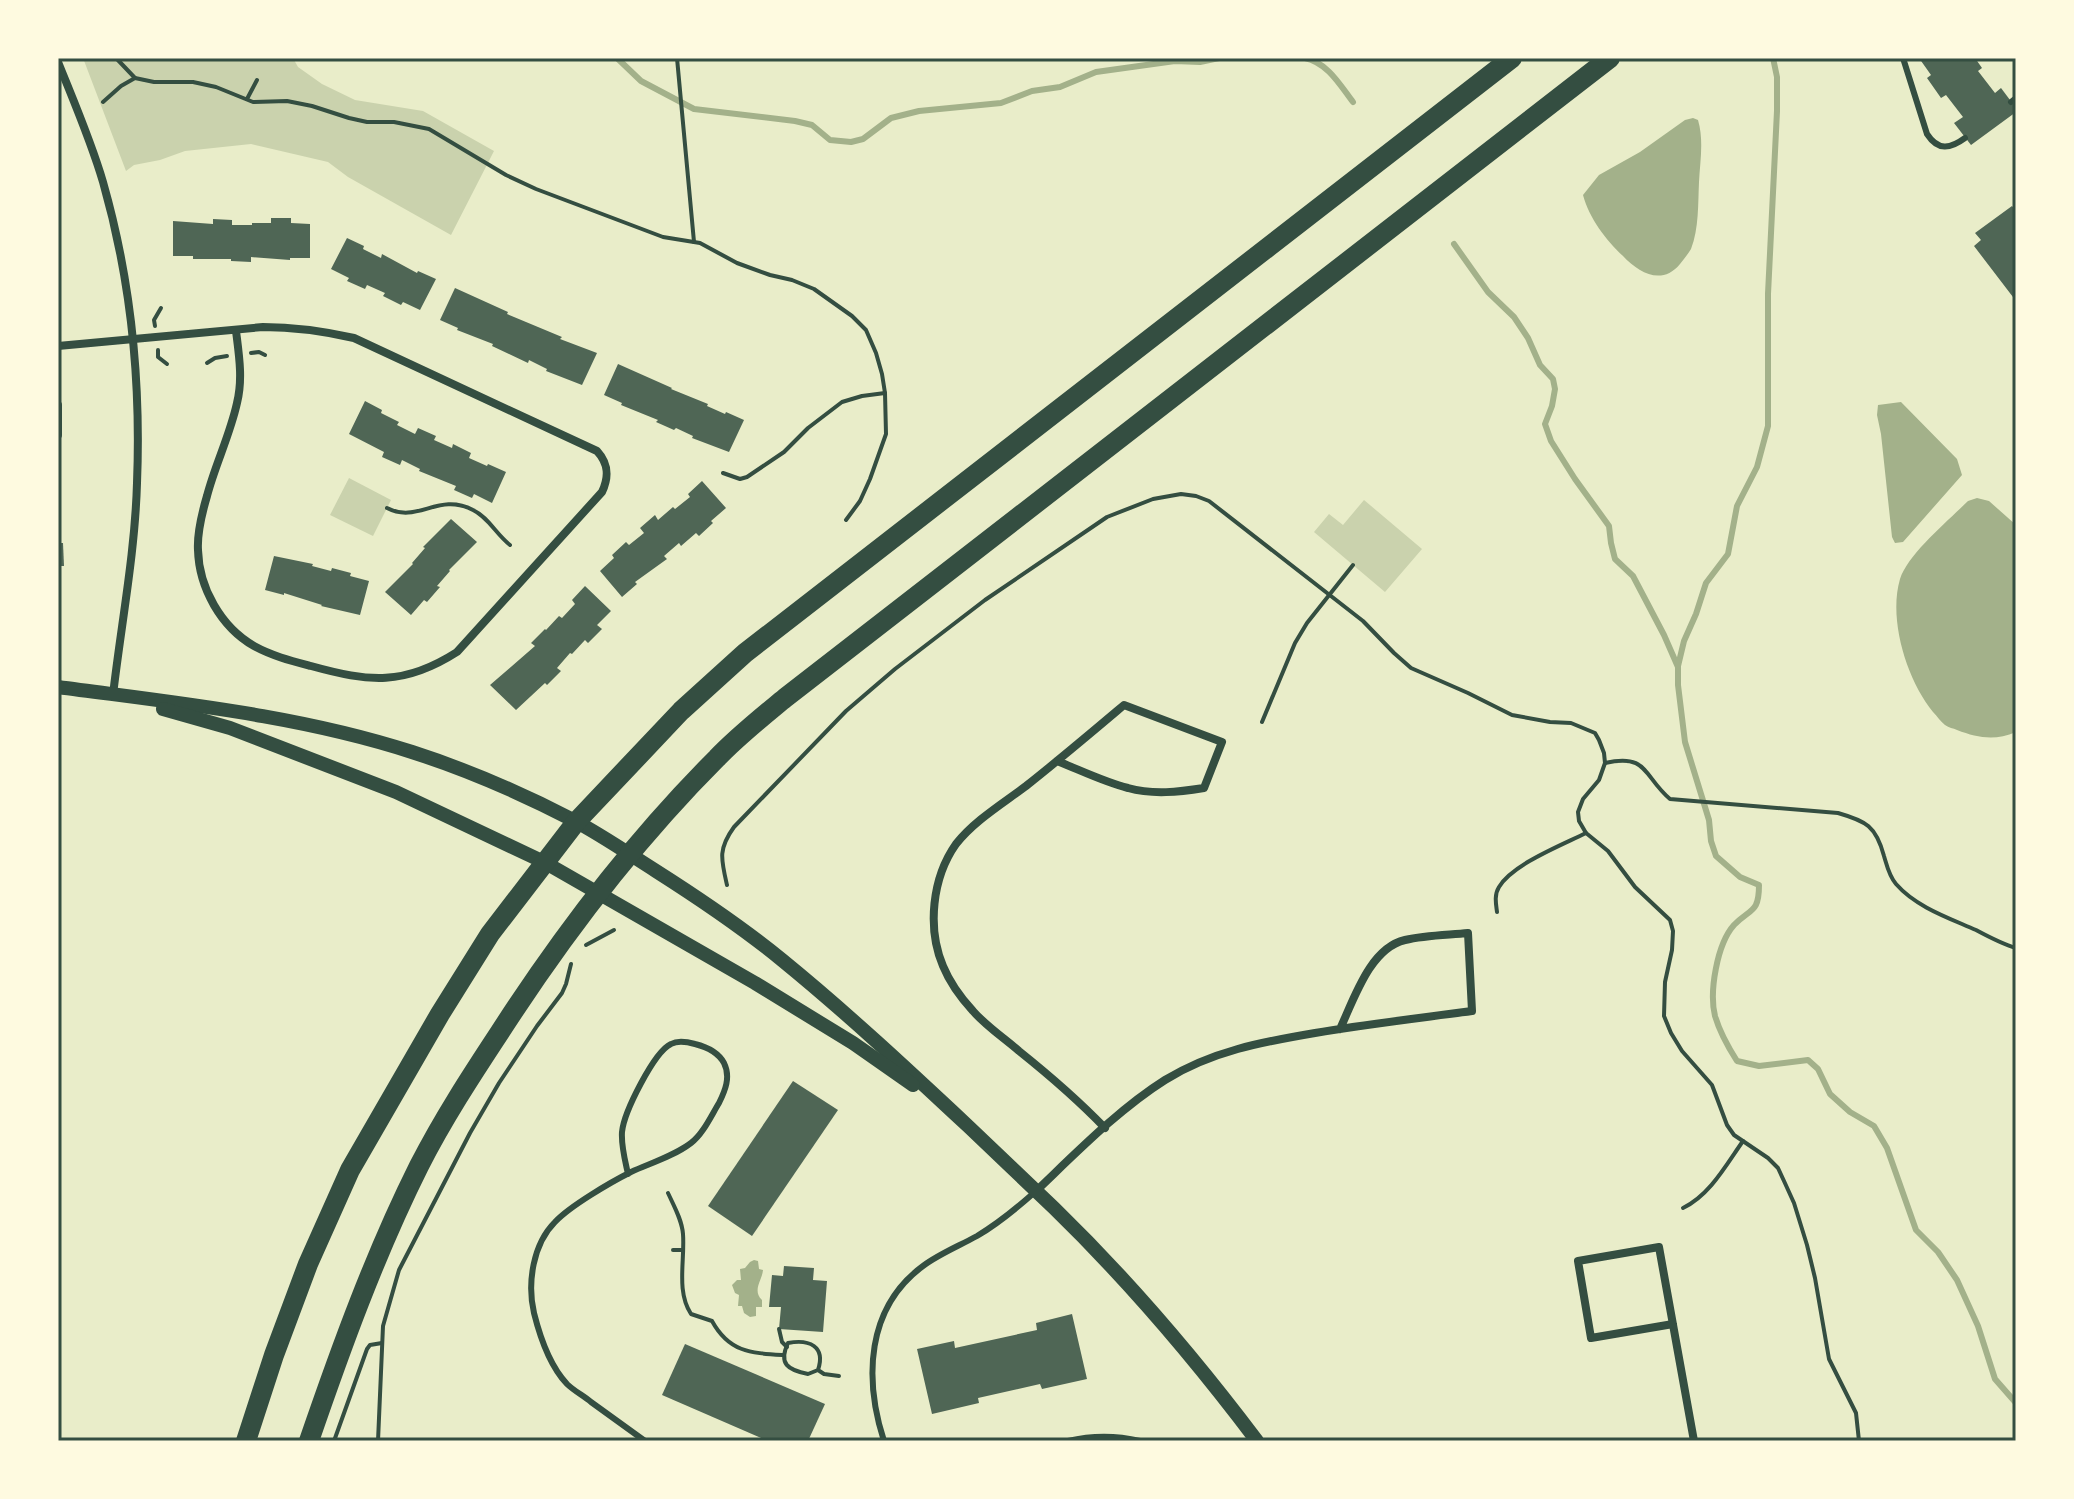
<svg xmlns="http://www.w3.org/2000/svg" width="2074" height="1499" font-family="Quicksand,sans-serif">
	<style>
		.green { fill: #cad2ad }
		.water { fill: #a3b18a }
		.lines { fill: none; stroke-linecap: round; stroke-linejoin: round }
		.stream { stroke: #a3b18a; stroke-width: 6 }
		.building { fill: #4f6655 }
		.path { stroke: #344e41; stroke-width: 4 }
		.service { stroke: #344e41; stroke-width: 6 }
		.minor { stroke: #344e41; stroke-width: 8 }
		.tertiary { stroke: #344e41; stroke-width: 14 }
		.primary { stroke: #344e41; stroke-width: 20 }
		.neatline { fill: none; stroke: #344e41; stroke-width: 3 }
	</style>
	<rect width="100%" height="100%" fill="#e9edc9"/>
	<g class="green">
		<polygon points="83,58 293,58 298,67 322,84 355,100 423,111 494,151 451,235 348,177 328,162 251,144 185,151 160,160 134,165 126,171"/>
		<polygon points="349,478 391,500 373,536 330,515"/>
		<polygon points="1364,500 1422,549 1385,592 1314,532 1329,514 1343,525"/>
	</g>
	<g class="water">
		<path d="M1693,118L1698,120C1704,140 1700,162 1699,182C1698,203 1699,229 1691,249C1688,254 1684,259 1680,264C1662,286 1639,273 1623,256C1606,240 1589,218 1583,195L1599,175L1640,152L1685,120Z"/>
		<polygon points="1901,402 1957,459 1962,475 1903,542 1895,543 1892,537 1881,434 1877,415 1878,405"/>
		<path d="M1977,498L1989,501L2016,525V732C1995,741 1978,738 1957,730C1953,728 1949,728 1945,725C1941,722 1937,716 1933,712C1907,680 1888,620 1900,579C1908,554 1948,521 1968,501Z"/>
		<path d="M754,1260L758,1261L759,1269L763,1270C762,1281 752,1290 762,1300V1307H756V1316L750,1317L744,1313L742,1306H738L739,1295L735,1293L732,1285L737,1280H741L740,1269L745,1268L750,1262Z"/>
	</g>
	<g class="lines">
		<g class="stream">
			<polyline points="617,58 641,81 694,109 795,121 812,125 830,140 851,142 863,139 891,118 919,111 1001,103 1032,91 1060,87 1096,72 1175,61 1200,62 1219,58"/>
			<path d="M1305,58C1328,63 1340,85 1353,102"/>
			<path d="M1454,244L1488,292L1514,317L1528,338L1540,365L1553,379L1555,389L1552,406L1545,424L1551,441L1575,479L1609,526L1611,543L1615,559L1633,576L1664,635L1678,667V685L1685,742L1709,820L1711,841L1716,856L1740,877L1759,885C1759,914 1750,908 1734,925C1717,944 1709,992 1715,1016C1720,1033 1728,1047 1737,1061L1759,1066L1808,1060L1818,1069L1830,1094L1850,1112L1874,1126L1887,1148L1916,1230L1938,1252L1957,1280L1978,1326L1995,1379L2016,1403"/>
			<polyline points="1678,666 1684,641 1696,614 1706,583 1728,554 1737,506 1757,467 1768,426 1768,294 1777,111 1777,77 1773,58"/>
		</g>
	</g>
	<g class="building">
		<polygon points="1919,58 1975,58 1982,68 1978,71 1995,93 2001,88 2016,108 2016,112 1971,145 1954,123 1963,117 1946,95 1941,98 1927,78 1931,75"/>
		<polygon points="2012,206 2016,211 2016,301 1974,246 1981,240 1975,233"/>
		<polygon points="271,218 291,218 291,223 310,224 310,258 290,258 290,260 251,257 251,262 231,261 231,259 193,259 193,256 173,256 173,221 213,224 213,219 232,220 232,225 252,225 252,223 271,223"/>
		<polygon points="347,238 364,246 363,249 381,258 382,254 417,273 418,271 436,279 420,310 403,302 401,305 383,296 385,293 367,285 365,289 347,281 349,278 331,269"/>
		<polygon points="455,288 508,312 507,314 562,337 560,339 597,353 582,385 546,371 547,369 529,360 528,363 492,346 493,344 457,330 458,328 440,320"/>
		<polygon points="618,364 672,388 671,389 708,404 707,406 725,414 726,412 744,420 729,452 692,438 693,436 676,428 674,430 656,422 658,420 621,405 622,403 604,395"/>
		<polygon points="365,401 382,410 381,413 399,422 397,425 415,434 418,428 436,436 434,440 452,448 453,444 471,453 469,458 487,466 488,464 506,472 492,503 474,494 472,498 454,490 456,486 419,471 420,469 402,460 400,465 382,457 384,452 349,434"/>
		<polygon points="702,481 726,508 711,521 713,523 699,536 696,533 681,546 679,543 664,556 667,559 635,582 637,584 622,597 600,571 614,558 612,555 626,542 629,545 644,533 640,528 655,515 658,520 673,507 675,509 690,497 688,494"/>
		<polygon points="451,519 477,542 449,570 450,571 437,586 440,587 427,602 424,600 411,615 385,592 413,564 412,563 425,548 423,547"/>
		<polygon points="58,543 63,543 64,566 58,566"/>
		<polygon points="274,556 313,564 312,566 331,571 332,568 351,573 350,576 369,581 360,615 321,606 322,605 284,593 284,595 265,590"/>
		<polygon points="585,586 611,611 597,625 602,629 588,643 585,640 572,654 570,653 557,668 561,671 547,685 545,683 516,710 490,685 535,646 531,643 545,629 546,630 559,616 562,618 575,604 572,600"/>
		<polygon points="793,1081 838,1110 752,1236 708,1206"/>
		<polygon points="784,1266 814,1268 813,1280 827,1281 823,1332 779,1329 781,1307 769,1307 772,1275 783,1276"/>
		<polygon points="1072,1314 1087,1379 1042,1389 1040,1384 978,1398 979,1403 932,1414 917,1349 954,1341 955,1348 1037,1330 1036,1323"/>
		<polygon points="685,1344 825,1404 808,1441 768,1441 662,1395"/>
	</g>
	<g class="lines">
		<g class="path">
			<polyline points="116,58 135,78"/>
			<polyline points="677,58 694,242"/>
			<polyline points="247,99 257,80"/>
			<polyline points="103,102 121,86 135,78 154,82 193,82 216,87 253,102 287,101 312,106 349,118 367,122 394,122 429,129 506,175 536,189 663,237 700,243 737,263 770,275 792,280 814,289 852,316 866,330 876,353 882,374 885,393 886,434 870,479 860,501 846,520"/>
			<polyline points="155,326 154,320 161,308"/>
			<polyline points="158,350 158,357 167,364"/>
			<polyline points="251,353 259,352 265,355"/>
			<polyline points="207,363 215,358 227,356"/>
			<polyline points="723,473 740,479 747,477 784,452 808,428 842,402 862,396 885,393"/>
			<path d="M387,508C418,524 438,492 473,510C488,517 496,534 510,545"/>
			<polyline points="1262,722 1295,643 1307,623 1353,565"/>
			<path d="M1605,763C1648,753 1643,776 1670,799L1838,813C1866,821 1876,826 1884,856C1887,866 1889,876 1896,884C1916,907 1949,918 1976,930C1989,937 2002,944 2016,948"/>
			<path d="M727,885C721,859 718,849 734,827L846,711L895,669L985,600L1107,517L1153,499L1181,494L1196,496L1209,501L1363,621L1394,653L1411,668L1468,693L1512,715L1550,722L1571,723L1595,733L1599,740L1604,753L1605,763L1599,780L1583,799L1578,812L1579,821L1586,833L1608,851L1635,887L1670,920L1673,931L1672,950L1665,982L1664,1016L1671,1033L1682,1051L1712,1085L1727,1125L1734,1135L1768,1158L1778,1168L1784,1181L1794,1203L1807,1245L1815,1278L1829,1359L1856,1413L1859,1441"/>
			<path d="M1497,912C1496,904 1494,895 1499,887C1513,864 1562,845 1586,833"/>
			<polyline points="586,945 614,930"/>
			<path d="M668,1193C674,1206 682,1220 683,1234C685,1261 676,1291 691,1314L712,1321C729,1352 750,1353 783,1355"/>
			<path d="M1683,1208C1710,1195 1726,1165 1743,1141"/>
			<polyline points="673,1250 683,1250"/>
			<polyline points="779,1329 782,1342 787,1347"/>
			<path d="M818,1370C826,1346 809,1339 788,1343C778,1364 788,1370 808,1374L818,1370L824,1374L839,1376"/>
			<polyline points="334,1441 367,1349 370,1345 382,1343"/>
			<polyline points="378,1441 383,1326 399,1270 470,1133 499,1083 537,1026 562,993 566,984 571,964"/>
		</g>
		<g class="service">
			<path d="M1903,58L1927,134C1938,151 1950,149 1965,138"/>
			<polyline points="2011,102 2016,98"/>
			<path d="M628,1174C625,1160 621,1146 622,1132C624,1112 654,1052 671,1044C678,1040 688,1042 695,1044C707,1047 718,1052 724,1063C731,1077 725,1091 719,1103C711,1116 703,1134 691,1143C674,1156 651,1163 631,1172C611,1182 570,1206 555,1222C533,1244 527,1283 534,1313C540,1337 549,1365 567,1384C574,1391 584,1396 591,1402C609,1415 627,1428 645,1441"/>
			<path d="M884,1441C864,1379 866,1308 923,1266C939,1254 959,1246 977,1236C999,1223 1017,1208 1036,1191"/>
			<path d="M1068,1441C1093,1435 1115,1435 1140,1441"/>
		</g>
		<g class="minor">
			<path d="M58,62C74,102 91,141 103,182C131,280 141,382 137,483C135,554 121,625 113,695"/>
			<path d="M58,346L263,327C295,327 323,331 354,338L597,451C609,464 609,477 602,492L457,652C404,686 369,682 311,666C292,661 272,656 254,646C221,627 199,588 198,550C197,533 202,513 207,496C215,465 230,435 237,403C243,379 239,355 236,331"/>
			<polyline points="58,405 58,435"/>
			<path d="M1057,761C1080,770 1104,782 1128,788C1153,795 1179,792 1204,788L1222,742L1124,705C1092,732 1059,760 1026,786C1002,804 974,821 956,844C932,878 927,928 943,966C950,983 961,998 973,1011C986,1026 1004,1038 1019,1051C1049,1075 1078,1100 1105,1128"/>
			<path d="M1036,1191C1076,1153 1119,1109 1165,1080C1212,1051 1262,1042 1315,1033C1367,1024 1420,1018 1472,1011L1468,933C1447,935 1425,935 1405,940C1370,948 1354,999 1340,1029"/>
			<polyline points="1673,1324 1591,1338 1578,1261 1659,1247 1694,1441"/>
		</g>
		<g class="tertiary">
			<path d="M58,687C176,703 298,715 412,752C468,770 523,794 575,821C603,836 629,854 656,871C700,899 743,928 782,960C847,1013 908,1070 969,1127C997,1154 1026,1181 1054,1208C1127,1279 1196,1360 1257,1441"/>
			<polyline points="163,709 230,728 396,792 544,862 755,983 853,1043 913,1085"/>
		</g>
		<g class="primary">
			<polyline points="246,1441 274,1355 308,1264 350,1170 440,1014 490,934 576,822 681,711 745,653 1512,58"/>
			<path d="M309,1441C341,1348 375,1254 419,1166C443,1119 471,1076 500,1032C564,933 634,841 717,758C738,736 762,717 785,698L1610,58"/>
		</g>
	</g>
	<rect width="2074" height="1499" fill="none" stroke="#fefae0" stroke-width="120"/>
	<rect x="60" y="60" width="1954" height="1379" class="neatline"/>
</svg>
